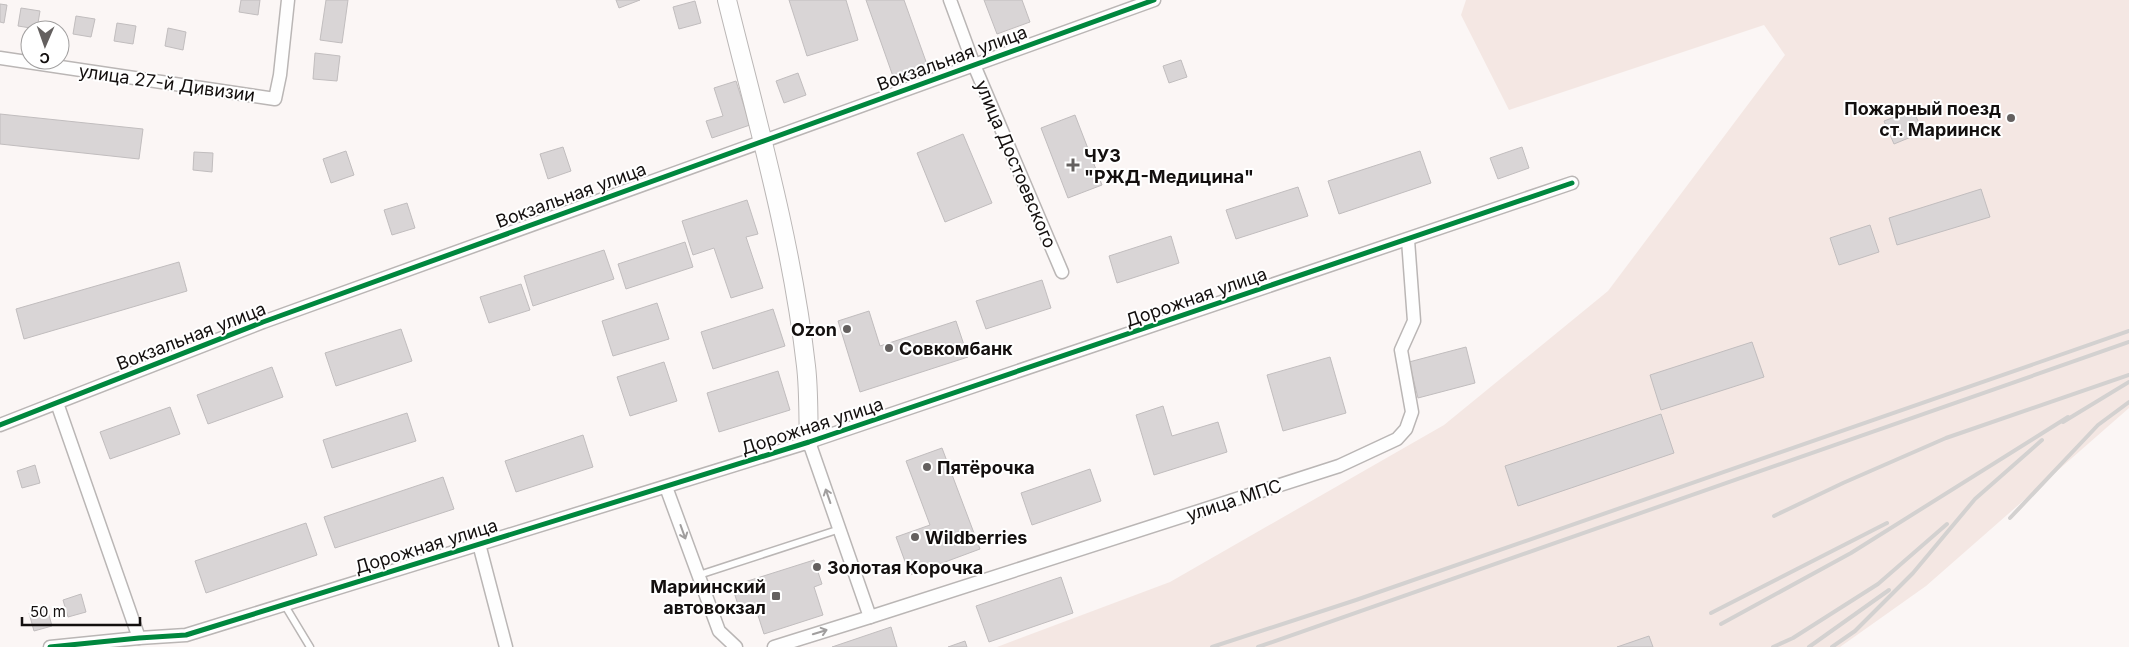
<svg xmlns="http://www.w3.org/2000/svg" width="2129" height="647" font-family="Inter,sans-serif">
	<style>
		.built { fill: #f4e7e3 }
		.building { fill: #d9d5d6; stroke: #c1bdbe }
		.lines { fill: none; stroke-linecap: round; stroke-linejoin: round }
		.lane-casing { stroke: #bab6b5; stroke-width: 9 }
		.street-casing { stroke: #bab6b5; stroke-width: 15 }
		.secondary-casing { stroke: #bab6b5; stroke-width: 20 }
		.lane { stroke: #fefefe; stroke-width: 6 }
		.street { stroke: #fefefe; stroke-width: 12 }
		.secondary { stroke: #fefefe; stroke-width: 18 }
		.rail { stroke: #d3d1d0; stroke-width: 4 }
		.cycleway-casing { stroke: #fff; stroke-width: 8 }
		.cycleway { stroke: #00873e; stroke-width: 5 }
		.oneway { stroke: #a09e9e }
		.poi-dot { fill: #64605f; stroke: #fff; stroke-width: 2 }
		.labels { text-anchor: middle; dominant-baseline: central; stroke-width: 4; stroke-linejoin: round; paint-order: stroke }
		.street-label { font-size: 18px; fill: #130f0e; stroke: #fff }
		.poi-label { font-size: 18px; font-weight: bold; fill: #130f0e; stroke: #fff; text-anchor: start }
	</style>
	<rect width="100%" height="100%" fill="#fbf6f5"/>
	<polygon class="built" points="1466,0 2129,0 2129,408 1926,586 1840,647 997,647 1170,582 1444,425 1608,291 1785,55 1764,25 1509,110 1461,15"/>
	<g class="building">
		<polygon points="241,0 260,0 258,15 239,12"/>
		<polygon points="326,0 348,0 342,43 320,40"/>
		<polygon points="616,0 640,0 619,8"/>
		<polygon points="789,0 846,0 858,40 807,56"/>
		<polygon points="866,0 904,0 929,70 895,82"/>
		<polygon points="984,0 1022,0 1030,22 997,34"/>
		<polygon points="695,1 701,23 679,29 673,7"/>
		<polygon points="0,4 7,5 4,23 0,22"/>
		<polygon points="21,8 40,11 37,29 18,26"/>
		<polygon points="76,16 95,19 91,37 73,34"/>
		<polygon points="117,23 136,26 133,44 114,41"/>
		<polygon points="168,28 186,32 183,50 165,46"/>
		<polygon points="315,53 340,56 337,81 313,79"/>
		<polygon points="1181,60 1187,77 1169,83 1163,66"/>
		<polygon points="798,73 806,95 784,103 776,81"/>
		<polygon points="736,81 750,125 712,138 706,121 723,116 714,88"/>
		<polygon points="1913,110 1923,132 1894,144 1884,121"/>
		<polygon points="0,114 143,129 139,159 0,144"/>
		<polygon points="1075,115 1102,185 1068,198 1041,128"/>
		<polygon points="963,134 992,203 945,222 917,153"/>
		<polygon points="563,147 571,171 548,179 540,154"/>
		<polygon points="1522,147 1529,168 1498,179 1490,158"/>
		<polygon points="346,151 354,175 331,183 323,159"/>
		<polygon points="1420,151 1431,183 1339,214 1328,181"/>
		<polygon points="194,152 213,153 212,172 193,170"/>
		<polygon points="1298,187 1308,216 1236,239 1226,210"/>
		<polygon points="1981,189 1990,217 1897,245 1889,218"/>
		<polygon points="747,200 758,234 746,237 763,288 731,298 714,248 693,255 682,221"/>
		<polygon points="407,203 415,228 392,235 384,210"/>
		<polygon points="1870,225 1879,252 1839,265 1830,238"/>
		<polygon points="1171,236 1179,263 1117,283 1109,256"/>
		<polygon points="685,242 693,267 626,289 618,264"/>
		<polygon points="604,250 614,279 533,306 524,276"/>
		<polygon points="179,262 187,291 24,339 16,309"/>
		<polygon points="1042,280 1051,308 986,329 976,301"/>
		<polygon points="521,284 530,310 489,323 480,297"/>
		<polygon points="657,303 669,339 613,356 602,321"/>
		<polygon points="773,309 785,346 713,369 701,332"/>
		<polygon points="869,311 880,346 956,321 968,357 860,392 838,321"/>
		<polygon points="401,329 412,361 336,386 325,353"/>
		<polygon points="1752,342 1764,377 1661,410 1650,375"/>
		<polygon points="1466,347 1475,383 1418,398 1409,362"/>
		<polygon points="1330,357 1346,413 1283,431 1267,375"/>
		<polygon points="664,362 677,401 630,416 617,377"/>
		<polygon points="272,367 283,397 208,424 197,395"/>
		<polygon points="778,371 790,410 719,432 707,393"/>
		<polygon points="1163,406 1172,436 1218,422 1227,452 1154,475 1136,415"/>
		<polygon points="170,407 180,434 110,459 100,432"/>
		<polygon points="407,413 416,441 332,468 323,440"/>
		<polygon points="1661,414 1674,453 1518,506 1505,466"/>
		<polygon points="583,435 593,467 516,492 505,461"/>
		<polygon points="942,448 980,549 910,575 896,537 930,525 906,461"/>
		<polygon points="35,465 40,483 22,488 17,471"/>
		<polygon points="1090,469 1101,501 1032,525 1021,493"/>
		<polygon points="443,477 454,509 335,548 324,517"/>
		<polygon points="306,523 317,555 206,593 195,561"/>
		<polygon points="814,560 822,584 814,587 823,615 764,634 755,606 740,611 732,586"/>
		<polygon points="1061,577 1073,613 989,642 976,606"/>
		<polygon points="81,594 86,612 68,617 63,600"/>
		<polygon points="47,608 52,626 34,631 29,613"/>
		<polygon points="891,627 897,647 832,647"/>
		<polygon points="1649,636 1653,647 1617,647"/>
		<polygon points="965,641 967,647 948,647"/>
	</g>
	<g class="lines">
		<g class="lane-casing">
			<g id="lane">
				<polyline points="699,575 840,529"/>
				<polyline points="284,604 310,647"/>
			</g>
		</g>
		<g class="street-casing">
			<g id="street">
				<polyline points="950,0 974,65 1062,272"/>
				<polyline points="0,58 275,99 280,75 288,0"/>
				<polyline points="57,403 139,638"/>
				<polyline points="0,425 263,322 1154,0"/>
				<polyline points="666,487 719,631 736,647"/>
				<polyline points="479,544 506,647"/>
				<polyline points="870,617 1339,466 1397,439 1406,429 1412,412 1401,350 1414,321 1408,240"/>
				<polyline points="50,647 139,638 186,635 809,442 1572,183"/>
				<polyline points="774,647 870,617 809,442"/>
			</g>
		</g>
		<g class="secondary-casing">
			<path id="secondary" d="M727,0C757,121 792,242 806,366C809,391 808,417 809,442"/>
		</g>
		<use href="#lane" class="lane"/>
		<use href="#street" class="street"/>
		<use href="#secondary" class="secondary"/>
		<g class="rail">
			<polyline points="2063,422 2129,382"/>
			<polyline points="1774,516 1843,483 1946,438 2129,375"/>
			<polyline points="2010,518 2098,425 2129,402"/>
			<polyline points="1711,613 1887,523"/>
			<polyline points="1721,624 1851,553 2068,417"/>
			<polyline points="1212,647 1356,600 2129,331"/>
			<polyline points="1258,647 2129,342"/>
			<polyline points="1773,647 1793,638 1878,584 1947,524"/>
			<polyline points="1809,647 1889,590"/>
			<polyline points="1832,647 1855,631 1913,573 1975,499 2042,440"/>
		</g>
		<g class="cycleway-casing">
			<g id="cycleway">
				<polyline points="0,425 263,322 1154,0"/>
				<polyline points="50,647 139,638 186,635 809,442 1572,183"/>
			</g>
		</g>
		<use href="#cycleway" class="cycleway"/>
	</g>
	<defs><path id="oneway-shaft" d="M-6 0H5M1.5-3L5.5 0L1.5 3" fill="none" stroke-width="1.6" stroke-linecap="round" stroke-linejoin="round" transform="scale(1.25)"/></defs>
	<g class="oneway">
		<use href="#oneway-shaft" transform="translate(828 496) rotate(-109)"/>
		<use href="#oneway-shaft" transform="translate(683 532) rotate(70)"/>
		<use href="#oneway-shaft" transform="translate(820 632) rotate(-17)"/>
	</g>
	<g class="poi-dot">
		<circle cx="2011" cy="118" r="5"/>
		<path d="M1070.5 157.5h5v5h5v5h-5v5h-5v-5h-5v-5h5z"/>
		<circle cx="847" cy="329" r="5"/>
		<circle cx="889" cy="348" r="5"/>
		<circle cx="927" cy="467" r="5"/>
		<circle cx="915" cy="537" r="5"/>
		<circle cx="817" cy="567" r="5"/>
		<rect x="771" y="591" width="10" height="10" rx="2.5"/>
	</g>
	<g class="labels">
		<g class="street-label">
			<text transform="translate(952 58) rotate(-20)">Вокзальная улица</text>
			<text transform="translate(167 83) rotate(8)">улица 27-й Дивизии</text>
			<text transform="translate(1016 164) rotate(67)">улица Достоевского</text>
			<text transform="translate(571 195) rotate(-20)">Вокзальная улица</text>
			<text transform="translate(1196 297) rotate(-19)">Дорожная улица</text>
			<text transform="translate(191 336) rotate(-21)">Вокзальная улица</text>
			<text transform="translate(812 426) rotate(-18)">Дорожная улица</text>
			<text transform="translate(1234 500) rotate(-18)">улица МПС</text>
			<text transform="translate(426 546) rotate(-17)">Дорожная улица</text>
		</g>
		<g class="poi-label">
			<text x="2001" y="108" text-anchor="end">Пожарный поезд<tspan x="2001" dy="21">ст. Мариинск</tspan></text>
			<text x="1084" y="155">ЧУЗ<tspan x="1084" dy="21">"РЖД-Медицина"</tspan></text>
			<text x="837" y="329" text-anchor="end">Ozon</text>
			<text x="899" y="348">Совкомбанк</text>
			<text x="937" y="467">Пятёрочка</text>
			<text x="925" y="537">Wildberries</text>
			<text x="827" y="567">Золотая Корочка</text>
			<text x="766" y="586" text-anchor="end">Мариинский<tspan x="766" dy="21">автовокзал</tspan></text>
		</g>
	</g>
	<g transform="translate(45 45) rotate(182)"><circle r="24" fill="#ffffff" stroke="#a19f9f"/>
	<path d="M0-4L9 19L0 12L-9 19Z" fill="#64605f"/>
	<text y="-8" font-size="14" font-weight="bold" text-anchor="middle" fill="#130f0e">С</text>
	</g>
	<path d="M22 617v8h118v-8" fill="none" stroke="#130f0e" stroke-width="2.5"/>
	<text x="30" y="617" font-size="15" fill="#130f0e" stroke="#ffffff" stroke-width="4" paint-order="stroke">50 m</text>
</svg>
